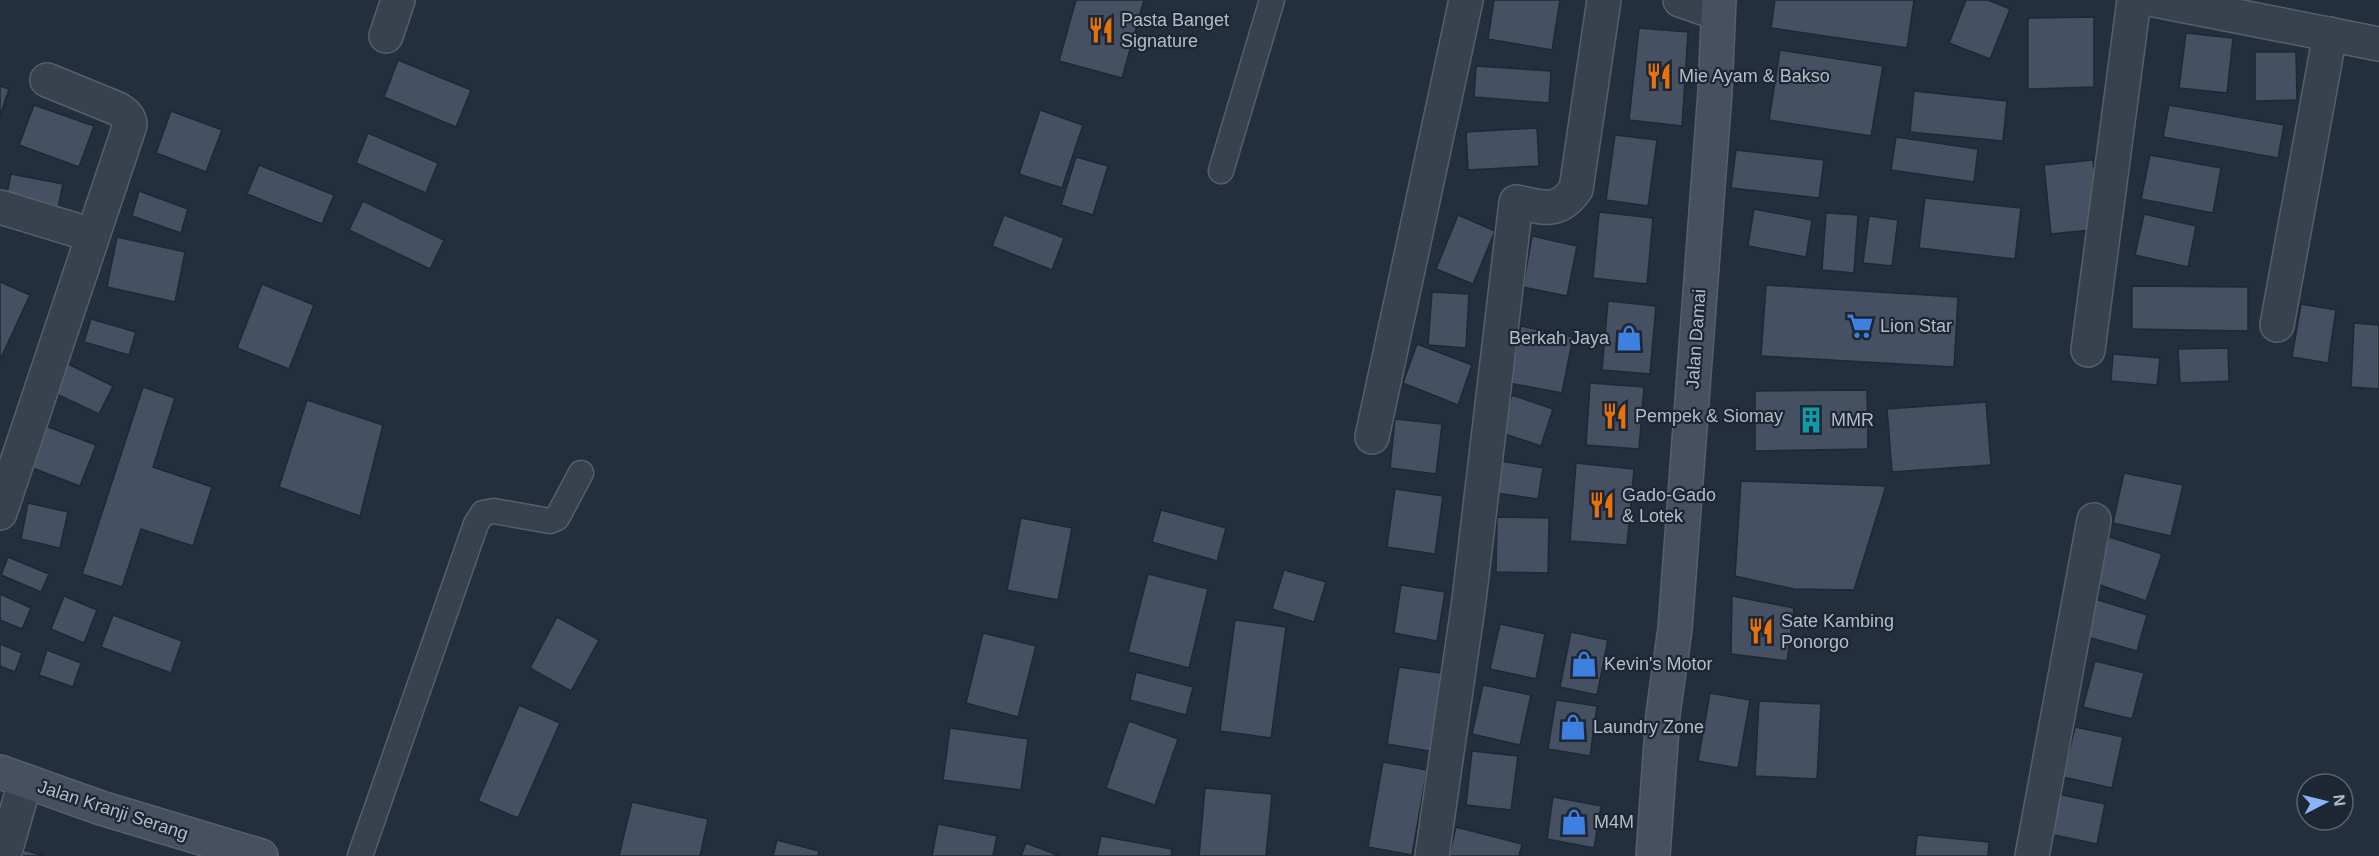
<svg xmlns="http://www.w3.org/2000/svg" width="2379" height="856" font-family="Arial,sans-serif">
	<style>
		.building { fill: #455162; stroke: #1f2835; stroke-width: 1.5 }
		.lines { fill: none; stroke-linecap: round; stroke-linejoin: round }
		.lane-casing { stroke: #565f6c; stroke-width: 27 }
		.street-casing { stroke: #565f6c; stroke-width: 36 }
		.secondary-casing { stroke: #565f6c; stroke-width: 36 }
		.lane { stroke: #38414e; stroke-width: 24 }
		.street { stroke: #38414e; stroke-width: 33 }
		.secondary { stroke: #465061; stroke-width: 33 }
		.labels { text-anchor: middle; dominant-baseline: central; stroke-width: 4.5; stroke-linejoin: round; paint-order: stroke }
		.poi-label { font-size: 18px; fill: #b4bcc9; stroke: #1d2633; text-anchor: start }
		.street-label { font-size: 18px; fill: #b4bcc9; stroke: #1d2633 }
	</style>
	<rect width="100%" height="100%" fill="#242f3e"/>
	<g class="building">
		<polygon points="1076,0 1144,0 1122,78 1059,61"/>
		<polygon points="1494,0 1560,0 1552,50 1488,39"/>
		<polygon points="1775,0 1914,0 1907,48 1771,28"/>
		<polygon points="1966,0 1988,0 2010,9 1990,59 1949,43"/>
		<polygon points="2094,17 2094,87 2028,89 2028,18"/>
		<polygon points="1639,28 1688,32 1682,126 1629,120"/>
		<polygon points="2186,33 2233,38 2227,93 2179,88"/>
		<polygon points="1780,50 1883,66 1871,136 1769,120"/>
		<polygon points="2255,52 2296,52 2297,100 2255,101"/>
		<polygon points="398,60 471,90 456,127 384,97"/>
		<polygon points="1476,66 1551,71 1549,103 1474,97"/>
		<polygon points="0,86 9,89 0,116"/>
		<polygon points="1914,91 2007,101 2003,141 1910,132"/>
		<polygon points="34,105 94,126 79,167 19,145"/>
		<polygon points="2169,105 2284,125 2278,158 2163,137"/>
		<polygon points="1040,110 1083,125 1062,188 1019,174"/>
		<polygon points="171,111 222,130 206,172 156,153"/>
		<polygon points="1537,128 1539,166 1468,170 1466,132"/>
		<polygon points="368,133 438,163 426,193 356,163"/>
		<polygon points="1615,135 1657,140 1648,206 1606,200"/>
		<polygon points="1896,137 1978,149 1974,182 1891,170"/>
		<polygon points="1736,150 1824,160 1819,198 1731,188"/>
		<polygon points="2150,155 2221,168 2213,213 2141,199"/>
		<polygon points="1076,157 1108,166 1093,215 1061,205"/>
		<polygon points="2093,160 2100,229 2051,234 2044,165"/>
		<polygon points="259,165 334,195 322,224 247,194"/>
		<polygon points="11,174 63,184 56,218 5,202"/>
		<polygon points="139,191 188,209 181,233 132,216"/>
		<polygon points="1925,198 2021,208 2015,259 1919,248"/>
		<polygon points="363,201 444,240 430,269 349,230"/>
		<polygon points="1754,209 1812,220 1806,257 1748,246"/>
		<polygon points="1599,212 1653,218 1647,284 1593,278"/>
		<polygon points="1826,213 1858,215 1854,273 1822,270"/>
		<polygon points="2144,214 2196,226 2188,267 2135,255"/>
		<polygon points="1004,215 1064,238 1052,270 992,246"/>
		<polygon points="1458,215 1495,231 1473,284 1436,269"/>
		<polygon points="1869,216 1898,220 1892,266 1863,263"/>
		<polygon points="1532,236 1577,246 1567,296 1523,287"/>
		<polygon points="117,237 185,252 175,302 107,287"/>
		<polygon points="0,282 30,295 0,360"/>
		<polygon points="262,284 314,305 289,369 237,348"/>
		<polygon points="1766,285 1958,297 1954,367 1761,356"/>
		<polygon points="2132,286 2248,287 2248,331 2132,329"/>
		<polygon points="1432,292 1469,294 1466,348 1428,345"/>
		<polygon points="1608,301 1656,306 1650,374 1602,370"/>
		<polygon points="2301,304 2336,310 2328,363 2292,357"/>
		<polygon points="91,319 136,332 129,355 84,342"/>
		<polygon points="2354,323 2379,325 2379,389 2351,387"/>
		<polygon points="1521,326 1573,337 1562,393 1509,383"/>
		<polygon points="1417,344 1472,365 1458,405 1403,383"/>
		<polygon points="2228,348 2229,381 2180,383 2178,349"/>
		<polygon points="2113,354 2160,358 2157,385 2111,381"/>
		<polygon points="64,362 113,386 99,414 50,391"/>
		<polygon points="1590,383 1644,387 1639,449 1586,445"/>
		<polygon points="143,387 175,398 153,467 212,487 193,546 141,529 122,587 82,574"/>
		<polygon points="1867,390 1868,449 1755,451 1755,391"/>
		<polygon points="1512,395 1553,409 1541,446 1499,432"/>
		<polygon points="307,400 383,425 360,516 279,487"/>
		<polygon points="1986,402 1991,465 1892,472 1887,409"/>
		<polygon points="1395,419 1442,424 1436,474 1390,468"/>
		<polygon points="43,425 96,445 80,486 27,466"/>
		<polygon points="1501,461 1543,468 1538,499 1496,493"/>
		<polygon points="1576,463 1634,469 1627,545 1570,541"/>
		<polygon points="2124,473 2183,485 2171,536 2113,523"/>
		<polygon points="1741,481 1886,486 1854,590 1794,589 1735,576"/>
		<polygon points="1395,489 1443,496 1435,554 1387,547"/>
		<polygon points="28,503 68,512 60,548 21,539"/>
		<polygon points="1161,510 1226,528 1217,561 1152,542"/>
		<polygon points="1497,517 1549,518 1548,573 1496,572"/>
		<polygon points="1021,518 1072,528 1058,600 1007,590"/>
		<polygon points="2109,537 2162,554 2146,601 2094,583"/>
		<polygon points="8,557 49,574 41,592 1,575"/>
		<polygon points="1284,570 1326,582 1314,622 1272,609"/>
		<polygon points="1148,574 1208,589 1189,668 1128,652"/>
		<polygon points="1401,585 1445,592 1437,641 1394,633"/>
		<polygon points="0,594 31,608 22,629 0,620"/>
		<polygon points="64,596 97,610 84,643 51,629"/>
		<polygon points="1732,596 1794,608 1787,661 1731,654"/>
		<polygon points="2095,599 2147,615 2137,651 2084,636"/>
		<polygon points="113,615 182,641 171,673 101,647"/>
		<polygon points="557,617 599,640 571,691 530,668"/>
		<polygon points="1235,620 1286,627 1271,738 1220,731"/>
		<polygon points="1500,624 1545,634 1536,679 1490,669"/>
		<polygon points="1571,632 1608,640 1597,695 1560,687"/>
		<polygon points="983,633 1036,646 1018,717 966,703"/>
		<polygon points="0,644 22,653 15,672 0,666"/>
		<polygon points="47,650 81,663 73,687 39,675"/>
		<polygon points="2095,661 2144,673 2132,719 2083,707"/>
		<polygon points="1399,667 1447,674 1435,752 1387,744"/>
		<polygon points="1136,672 1193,687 1186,715 1130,700"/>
		<polygon points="1483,685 1531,695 1520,745 1472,734"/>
		<polygon points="1710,693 1750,700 1738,768 1698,761"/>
		<polygon points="1556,700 1597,706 1590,756 1548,749"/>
		<polygon points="1759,701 1821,704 1817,779 1755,776"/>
		<polygon points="519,705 560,723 518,818 478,801"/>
		<polygon points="1129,721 1178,739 1155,805 1106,788"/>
		<polygon points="2075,727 2123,737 2112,788 2063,777"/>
		<polygon points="950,728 1028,739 1021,790 943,780"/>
		<polygon points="1472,751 1518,756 1511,810 1466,805"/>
		<polygon points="1383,762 1427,770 1412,855 1368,847"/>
		<polygon points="1205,788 1272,794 1266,856 1199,856"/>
		<polygon points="2048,792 2105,804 2097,844 2040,832"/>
		<polygon points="1553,797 1601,806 1594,848 1547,839"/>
		<polygon points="632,802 708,819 700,856 619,856"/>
		<polygon points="938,824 997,836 993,856 932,856"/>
		<polygon points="1456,827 1522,844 1519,856 1449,856"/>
		<polygon points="1917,835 1989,842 1988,856 1915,856"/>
		<polygon points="1101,836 1172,849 1171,856 1097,856"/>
		<polygon points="777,840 819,851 818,856 773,856"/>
		<polygon points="1026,843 1060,856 1021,856"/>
		<polygon points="24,850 45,856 22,856"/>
	</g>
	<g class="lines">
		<g class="lane-casing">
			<g id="lane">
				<polyline points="1221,171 1272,0"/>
				<polyline points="360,856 476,524 483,513 494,511 550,521 557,518 581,473"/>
			</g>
		</g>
		<g class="street-casing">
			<g id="street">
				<polyline points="1680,0 1717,13"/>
				<polyline points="2155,0 2379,44"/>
				<polyline points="386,36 398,0"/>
				<polyline points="0,207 92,235"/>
				<polyline points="2277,325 2330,34"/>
				<polyline points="2088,350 2134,0"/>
				<polyline points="1372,437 1466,0"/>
				<path d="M0,513L130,125C130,117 124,113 118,109L47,80"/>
				<polyline points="4,856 25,782"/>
				<path d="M1432,856L1469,600L1516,202C1543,207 1558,215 1576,189L1604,0"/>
				<polyline points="2032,856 2094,520"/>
			</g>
		</g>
		<g class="secondary-casing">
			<g id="secondary">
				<polyline points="0,772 101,808 261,856"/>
				<polyline points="1653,856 1663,714 1675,629 1715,92 1719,0"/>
			</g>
		</g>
		<use href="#lane" class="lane"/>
		<use href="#street" class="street"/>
		<use href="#secondary" class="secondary"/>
	</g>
	<defs>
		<g id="restaurant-bare" transform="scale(2.07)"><path d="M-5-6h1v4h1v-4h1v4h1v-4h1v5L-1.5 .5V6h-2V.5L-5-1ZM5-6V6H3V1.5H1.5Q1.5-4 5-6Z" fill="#e8710a" stroke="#1d2633" stroke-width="2.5" paint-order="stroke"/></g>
		<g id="supermarket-bare" transform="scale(2.07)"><path d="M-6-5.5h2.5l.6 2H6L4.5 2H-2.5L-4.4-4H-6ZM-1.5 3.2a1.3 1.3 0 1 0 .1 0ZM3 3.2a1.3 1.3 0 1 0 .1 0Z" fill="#3f7fe0" stroke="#1d2633" stroke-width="2.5" paint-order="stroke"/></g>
		<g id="shop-bare" transform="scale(2.07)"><path d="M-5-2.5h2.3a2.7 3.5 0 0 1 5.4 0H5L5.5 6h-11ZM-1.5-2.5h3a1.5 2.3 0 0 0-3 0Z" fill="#3f7fe0" stroke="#1d2633" stroke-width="2.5" paint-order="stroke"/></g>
		<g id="building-bare" transform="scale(2.07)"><path d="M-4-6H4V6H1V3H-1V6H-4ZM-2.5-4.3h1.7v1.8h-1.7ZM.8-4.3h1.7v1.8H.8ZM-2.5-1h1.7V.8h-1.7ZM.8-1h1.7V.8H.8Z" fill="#0f9aa8" stroke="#1d2633" stroke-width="2.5" paint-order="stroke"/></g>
	</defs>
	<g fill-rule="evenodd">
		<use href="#restaurant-bare" x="1101" y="30"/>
		<use href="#restaurant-bare" x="1659" y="76"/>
		<use href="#supermarket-bare" x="1860" y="326"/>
		<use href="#shop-bare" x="1629" y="338"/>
		<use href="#restaurant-bare" x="1615" y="416"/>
		<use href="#building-bare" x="1811" y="420"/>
		<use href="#restaurant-bare" x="1602" y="505"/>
		<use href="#restaurant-bare" x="1761" y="631"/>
		<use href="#shop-bare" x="1584" y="664"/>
		<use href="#shop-bare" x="1573" y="727"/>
		<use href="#shop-bare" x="1574" y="822"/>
	</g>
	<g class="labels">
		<g class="poi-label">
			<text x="1121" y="20">Pasta Banget<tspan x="1121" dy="21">Signature</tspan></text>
			<text x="1679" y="76">Mie Ayam &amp; Bakso</text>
			<text x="1880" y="326">Lion Star</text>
			<text x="1609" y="338" text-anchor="end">Berkah Jaya</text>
			<text x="1635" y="416">Pempek &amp; Siomay</text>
			<text x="1831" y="420">MMR</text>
			<text x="1622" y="495">Gado-Gado<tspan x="1622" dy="21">&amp; Lotek</tspan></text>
			<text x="1781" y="621">Sate Kambing<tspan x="1781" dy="21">Ponorgo</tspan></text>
			<text x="1604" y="664">Kevin's Motor</text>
			<text x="1593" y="727">Laundry Zone</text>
			<text x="1594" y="822">M4M</text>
		</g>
		<g class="street-label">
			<text transform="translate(1696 339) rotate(-86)">Jalan Damai</text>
			<text transform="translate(113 810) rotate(18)">Jalan Kranji Serang</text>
		</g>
	</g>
	<g transform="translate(2325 802) rotate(83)"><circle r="28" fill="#1d2633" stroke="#59626f" stroke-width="1.5"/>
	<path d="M0-4.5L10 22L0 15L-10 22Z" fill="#8ab4f8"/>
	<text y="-9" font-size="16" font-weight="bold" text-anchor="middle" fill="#b4bcc9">N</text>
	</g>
</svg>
